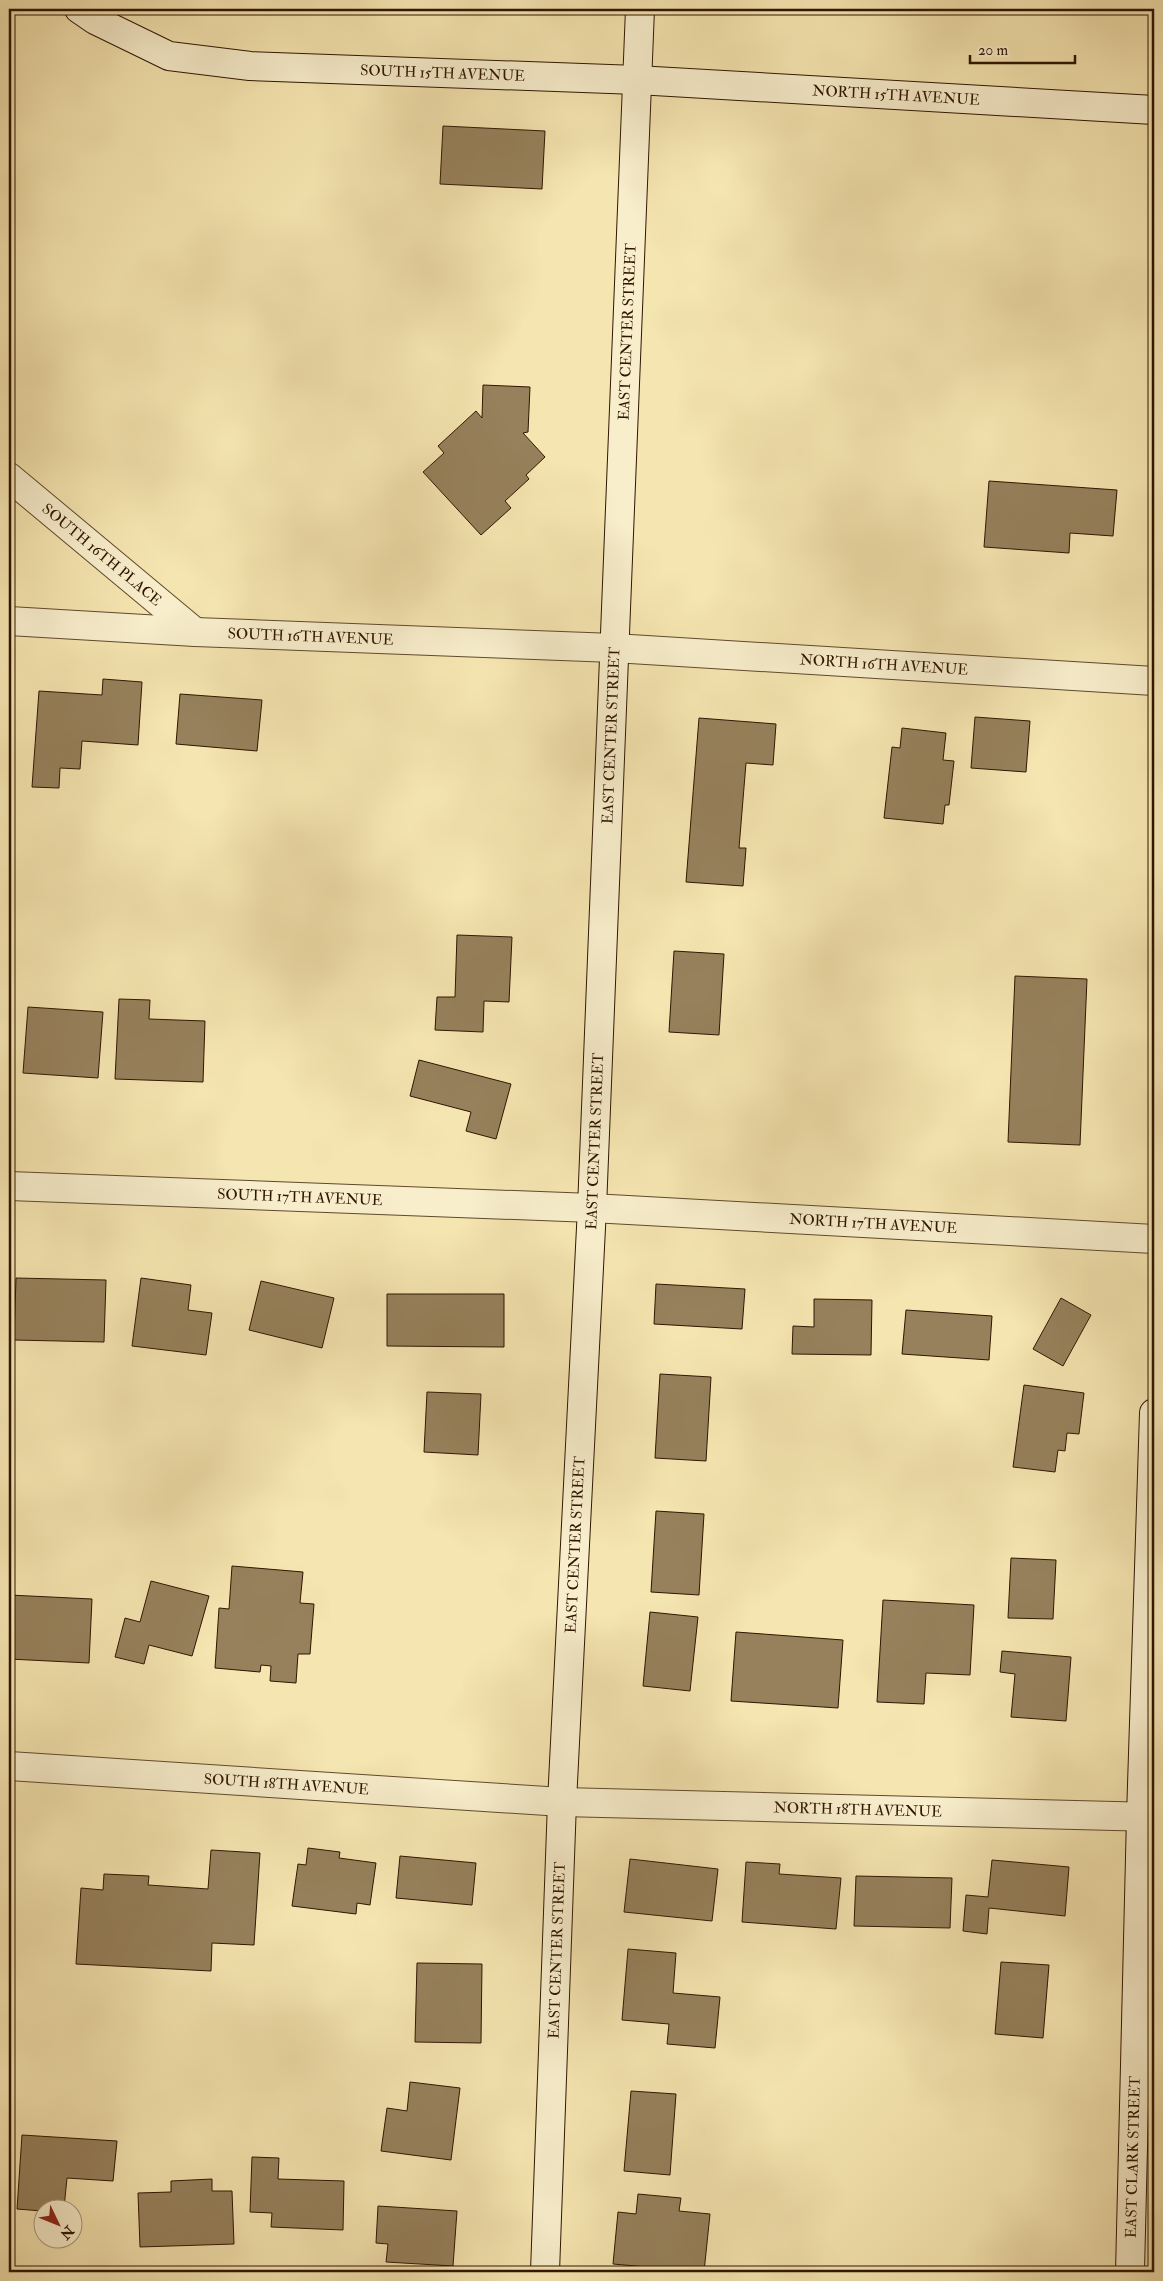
<svg xmlns="http://www.w3.org/2000/svg" width="1163" height="2281" font-family="'IM FELL Double Pica',serif">
	<style>
		.building { fill: #96815c; stroke: #2f1500 }
		.lines { fill: none; stroke-linecap: round; stroke-linejoin: round }
		.street-casing { stroke: #60492c; stroke-width: 30 }
		.secondary-casing { stroke: #2f1500; stroke-width: 30 }
		.street { stroke: #f8eecc; stroke-width: 28 }
		.secondary { stroke: #f8eecc; stroke-width: 28 }
		.labels { text-anchor: middle; dominant-baseline: central; stroke-width: 5; stroke-linejoin: round; paint-order: stroke }
		.street-label { font-size: 15px; fill: #2f1500; stroke: #f8eecc }
	</style>
	<rect width="100%" height="100%" fill="#f5e5b0"/>
	<filter id="stains"><feTurbulence type="fractalNoise" baseFrequency=".004" numOctaves="4"/><feColorMatrix values="0 0 0 0 .2 0 0 0 0 .09 0 0 0 0 .02 0 0 0 .5 -.17"/></filter>
	<radialGradient id="worn" r=".72"><stop offset=".6" stop-color="#630" stop-opacity="0"/><stop offset="1" stop-color="#630" stop-opacity=".3"/></radialGradient>
	<g class="building">
		<polygon points="443,126 545,131 542,189 440,184"/>
		<polygon points="483,385 530,387 528,432 523,433 545,457 526,475 529,479 505,501 511,508 481,535 423,472 444,453 438,446 476,411 482,418"/>
		<polygon points="989,481 1117,490 1113,536 1070,533 1069,553 984,547"/>
		<polygon points="103,679 142,682 138,745 82,741 80,769 60,768 59,788 32,787 39,691 102,695"/>
		<polygon points="180,694 262,700 257,751 176,744"/>
		<polygon points="975,717 1030,721 1026,772 971,768"/>
		<polygon points="699,718 776,724 773,765 746,763 739,848 746,848 743,886 686,882"/>
		<polygon points="902,728 946,733 943,760 954,761 949,805 945,805 943,824 884,818 892,747 900,748"/>
		<polygon points="457,935 512,937 509,1002 484,1001 483,1032 435,1030 437,997 455,997"/>
		<polygon points="674,951 724,954 719,1035 669,1032"/>
		<polygon points="1015,976 1087,979 1080,1145 1008,1142"/>
		<polygon points="119,999 150,1000 149,1019 205,1021 203,1082 115,1079"/>
		<polygon points="28,1007 103,1012 98,1078 23,1073"/>
		<polygon points="419,1060 511,1084 496,1139 466,1131 471,1112 410,1096"/>
		<polygon points="16,1278 106,1280 104,1342 14,1340"/>
		<polygon points="141,1278 191,1285 188,1310 212,1313 206,1355 132,1346"/>
		<polygon points="261,1281 334,1298 322,1348 249,1330"/>
		<polygon points="656,1284 745,1289 742,1329 654,1324"/>
		<polygon points="387,1294 504,1294 504,1347 387,1346"/>
		<polygon points="1061,1298 1091,1315 1063,1366 1033,1349"/>
		<polygon points="814,1299 872,1300 871,1355 792,1354 793,1326 814,1327"/>
		<polygon points="906,1310 992,1316 989,1360 902,1354"/>
		<polygon points="660,1374 711,1377 706,1461 655,1458"/>
		<polygon points="1024,1385 1084,1393 1079,1434 1067,1433 1065,1451 1058,1450 1055,1472 1013,1467"/>
		<polygon points="427,1392 481,1394 478,1455 424,1452"/>
		<polygon points="656,1511 704,1514 699,1595 651,1592"/>
		<polygon points="1011,1558 1056,1560 1053,1619 1008,1618"/>
		<polygon points="232,1566 303,1572 300,1603 314,1604 310,1654 298,1654 296,1683 270,1681 271,1666 261,1665 260,1672 215,1668 219,1608 229,1609"/>
		<polygon points="151,1581 209,1596 192,1656 149,1645 144,1664 115,1657 125,1618 140,1622"/>
		<polygon points="9,1595 92,1599 89,1663 9,1659"/>
		<polygon points="883,1600 974,1605 970,1675 926,1673 924,1704 877,1702"/>
		<polygon points="650,1612 698,1617 690,1691 643,1686"/>
		<polygon points="736,1632 843,1640 838,1708 731,1701"/>
		<polygon points="1002,1651 1071,1657 1066,1721 1011,1717 1015,1674 1000,1672"/>
		<polygon points="308,1848 340,1852 339,1858 376,1863 370,1905 357,1903 356,1914 292,1906 298,1864 306,1865"/>
		<polygon points="211,1850 260,1853 254,1945 212,1943 211,1971 76,1964 81,1888 103,1890 104,1874 149,1876 148,1885 208,1889"/>
		<polygon points="400,1856 476,1863 472,1905 396,1898"/>
		<polygon points="630,1859 718,1869 712,1921 624,1912"/>
		<polygon points="992,1860 1069,1867 1065,1916 989,1908 987,1934 963,1931 966,1895 988,1897"/>
		<polygon points="746,1862 780,1864 779,1874 841,1878 836,1929 742,1922"/>
		<polygon points="856,1876 952,1878 950,1928 854,1926"/>
		<polygon points="628,1949 676,1953 673,1993 720,1997 715,2048 667,2044 669,2024 622,2020"/>
		<polygon points="1001,1962 1049,1965 1043,2038 995,2034"/>
		<polygon points="417,1963 482,1964 481,2043 415,2042"/>
		<polygon points="410,2082 460,2088 451,2160 381,2151 387,2108 407,2111"/>
		<polygon points="631,2091 676,2094 670,2175 624,2171"/>
		<polygon points="22,2135 117,2141 113,2181 67,2178 64,2208 42,2208 42,2211 17,2209"/>
		<polygon points="252,2157 279,2158 278,2179 344,2181 343,2230 271,2227 272,2213 250,2212"/>
		<polygon points="212,2179 212,2191 232,2191 234,2244 140,2247 138,2193 171,2192 171,2181"/>
		<polygon points="638,2194 681,2198 679,2211 710,2214 704,2272 613,2264 618,2212 636,2214"/>
		<polygon points="378,2206 457,2211 453,2266 386,2262 388,2244 376,2243"/>
	</g>
	<g class="lines">
		<g class="street-casing">
			<g id="street">
				<path id="s1" d="M9,477L195,632"/>
				<path id="s2" d="M9,621L195,632L614,648L1154,681"/>
				<path id="s3" d="M9,1186L592,1208L1154,1239"/>
				<path id="s4" d="M9,1766L562,1802L1154,1817"/>
			</g>
		</g>
		<g class="secondary-casing">
			<g id="secondary">
				<path id="s5" d="M79,9L95,20L169,56L250,66L637,80L1154,110"/>
				<path id="s6" d="M545,2272L562,1802L592,1208L640,9"/>
				<path id="s7" d="M1130,2272L1141,1816L1154,1413"/>
			</g>
		</g>
		<use href="#street" class="street"/>
		<use href="#secondary" class="secondary"/>
	</g>
	<g class="labels">
		<g class="street-label">
			<text stroke="none"><textPath href="#s5" startOffset="376">SOUTH 15TH AVENUE</textPath></text>
			<text stroke="none"><textPath href="#s5" startOffset="830">NORTH 15TH AVENUE</textPath></text>
			<text stroke="none"><textPath href="#s6" startOffset="1942">EAST CENTER STREET</textPath></text>
			<text stroke="none"><textPath href="#s1" startOffset="121">SOUTH 16TH PLACE</textPath></text>
			<text stroke="none"><textPath href="#s2" startOffset="302">SOUTH 16TH AVENUE</textPath></text>
			<text stroke="none"><textPath href="#s2" startOffset="876">NORTH 16TH AVENUE</textPath></text>
			<text stroke="none"><textPath href="#s6" startOffset="1538">EAST CENTER STREET</textPath></text>
			<text stroke="none"><textPath href="#s6" startOffset="1132">EAST CENTER STREET</textPath></text>
			<text stroke="none"><textPath href="#s3" startOffset="291">SOUTH 17TH AVENUE</textPath></text>
			<text stroke="none"><textPath href="#s3" startOffset="865">NORTH 17TH AVENUE</textPath></text>
			<text stroke="none"><textPath href="#s6" startOffset="728">EAST CENTER STREET</textPath></text>
			<text stroke="none"><textPath href="#s4" startOffset="278">SOUTH 18TH AVENUE</textPath></text>
			<text stroke="none"><textPath href="#s4" startOffset="850">NORTH 18TH AVENUE</textPath></text>
			<text stroke="none"><textPath href="#s6" startOffset="322">EAST CENTER STREET</textPath></text>
			<text stroke="none"><textPath href="#s7" startOffset="115">EAST CLARK STREET</textPath></text>
		</g>
	</g>
	<rect width="1163" height="2281" fill="none" stroke="#f5e5b0" stroke-width="30"/>
	<rect x="10" y="10" width="1143" height="2261" fill="none" stroke="#2f1500" stroke-width="2.5"/>
	<rect x="15" y="15" width="1133" height="2251" fill="none" stroke="#2f1500"/>
	<g transform="translate(58 2224) rotate(133)"><circle r="24" fill="#f8eecc" stroke="#a8977a"/>
	<path d="M0-4L9 19L0 12L-9 19Z" fill="#8f2418"/>
	<text y="-8" font-size="14" font-weight="bold" text-anchor="middle" fill="#2f1500">N</text>
	</g>
	<path d="M970 55v8h105v-8" fill="none" stroke="#2f1500" stroke-width="2.5"/>
	<text x="978" y="55" font-size="15" fill="#2f1500" stroke="#f8eecc" stroke-width="4" paint-order="stroke">20 m</text>
	<rect width="100%" height="100%" filter="url(#stains)"/>
	<rect width="100%" height="100%" fill="url(#worn)"/>
</svg>
